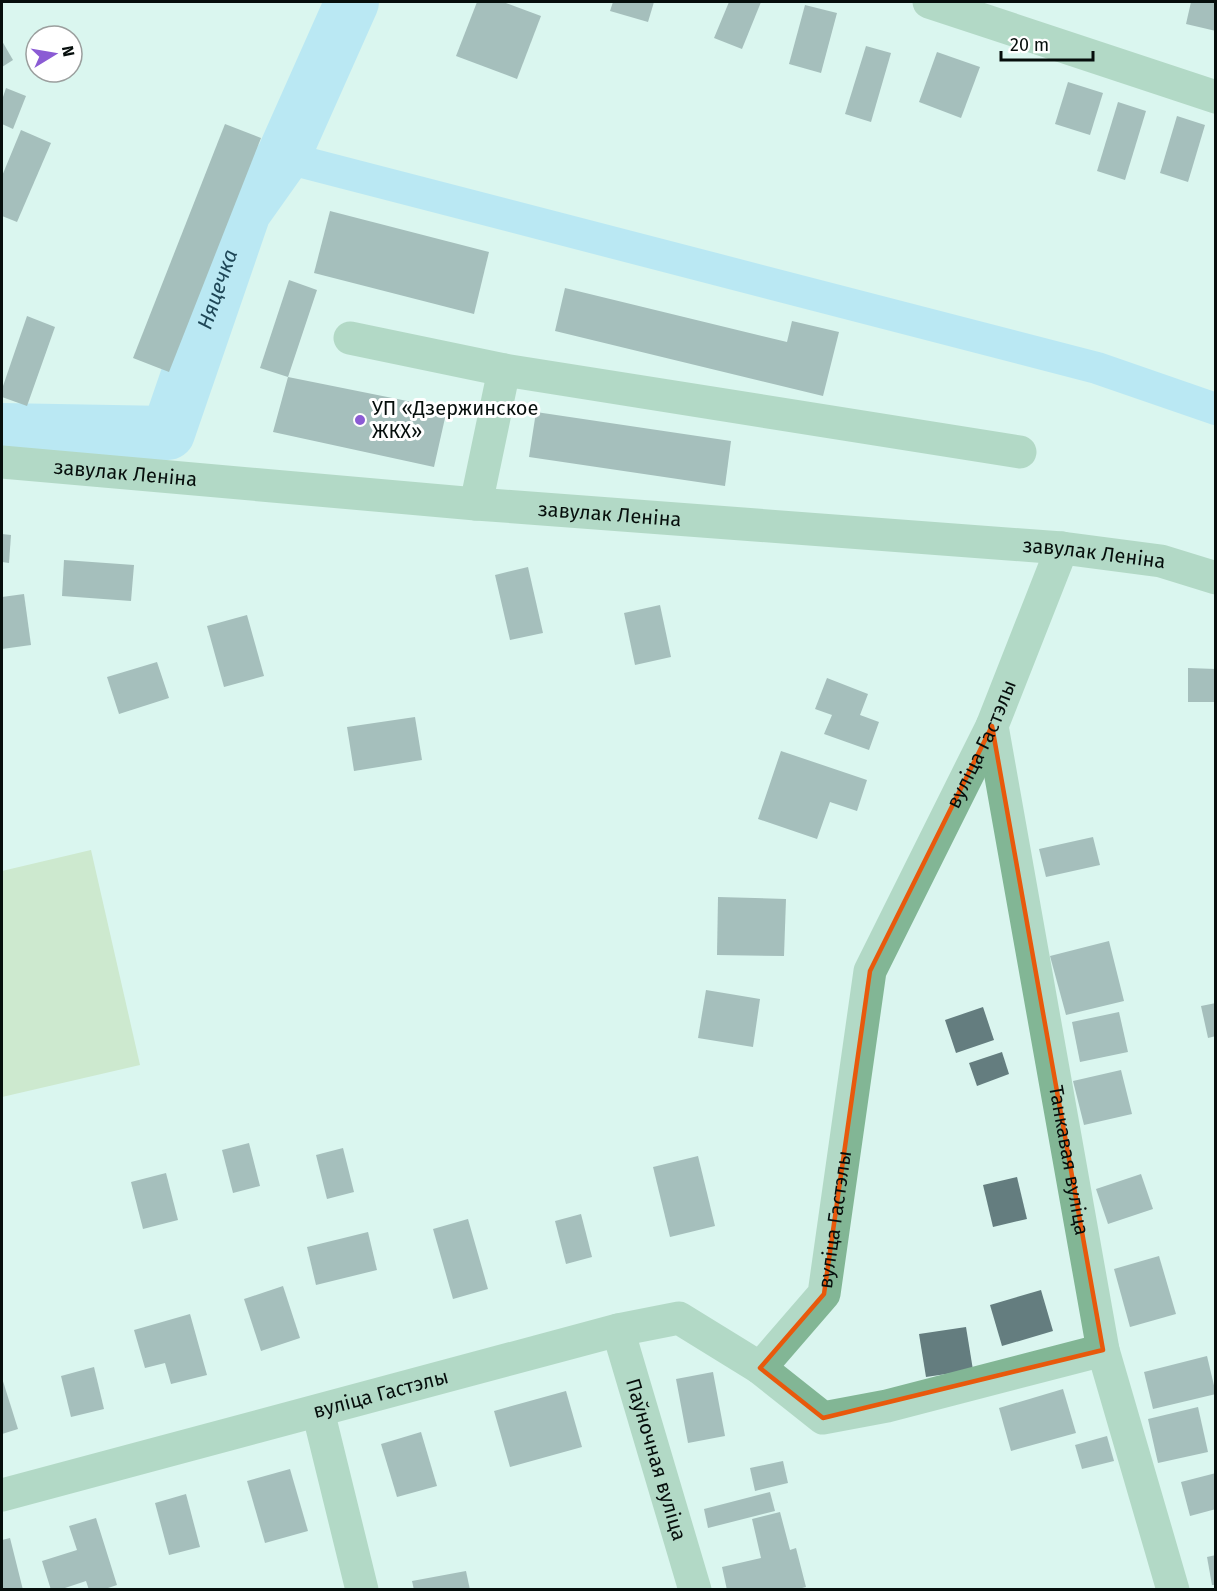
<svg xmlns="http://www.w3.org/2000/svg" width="1217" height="1591" font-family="'Fira Sans',sans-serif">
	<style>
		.green { fill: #bcd9a8 }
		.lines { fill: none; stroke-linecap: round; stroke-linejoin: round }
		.canal { stroke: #93d8f8; stroke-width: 32 }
		.river { stroke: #93d8f8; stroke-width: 54 }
		.building { fill: #647d7f }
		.minor { stroke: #82b695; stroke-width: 33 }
		.marked { fill: none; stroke: #e8590c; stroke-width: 4.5; stroke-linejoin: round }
		.poi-dot { fill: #8b5bd4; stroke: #fff; stroke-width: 2 }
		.labels { text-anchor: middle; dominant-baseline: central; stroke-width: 6; stroke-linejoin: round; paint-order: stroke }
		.poi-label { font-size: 20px; fill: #060e0c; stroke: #fff; text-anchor: start }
		.street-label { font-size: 20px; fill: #060e0c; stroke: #fff }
		.water-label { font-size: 21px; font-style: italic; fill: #1e4656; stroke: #fff }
	</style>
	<rect width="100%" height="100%" fill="#daf5ef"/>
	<polygon class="green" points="91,850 140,1065 2,1097 2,871"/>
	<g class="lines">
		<polyline class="canal" points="283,157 1097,368 1216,409"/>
		<path class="river" id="s1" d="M2,430L168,433L244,212L283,157L352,2"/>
	</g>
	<g class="building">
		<polygon points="477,2 503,2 541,16 517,79 456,56"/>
		<polygon points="613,2 654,2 648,22 610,11"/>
		<polygon points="729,2 761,2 742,49 714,38"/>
		<polygon points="1191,2 1216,2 1216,31 1186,24"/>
		<polygon points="805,5 837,13 821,73 789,64"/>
		<polygon points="2,41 13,60 2,67"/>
		<polygon points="866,46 891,53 871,122 845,114"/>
		<polygon points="937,52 980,67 961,118 919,102"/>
		<polygon points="1068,82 1103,93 1090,135 1055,124"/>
		<polygon points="6,88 26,96 13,129 2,124 2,100"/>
		<polygon points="1118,102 1146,111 1125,180 1097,171"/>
		<polygon points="1177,116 1205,125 1188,182 1160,173"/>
		<polygon points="225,124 261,138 169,372 133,358"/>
		<polygon points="21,130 51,143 17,222 2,216 2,176"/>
		<polygon points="330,211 489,252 474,314 314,273"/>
		<polygon points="289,280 317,290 288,377 260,368"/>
		<polygon points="565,288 787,342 792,321 839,332 823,396 555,331"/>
		<polygon points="27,316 55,327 27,406 2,397 2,389"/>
		<polygon points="288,377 447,409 434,467 273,432"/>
		<polygon points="536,412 731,441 725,486 529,457"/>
		<polygon points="2,534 11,535 9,563 2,562"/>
		<polygon points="64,560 134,565 131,601 62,596"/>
		<polygon points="528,567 543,633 510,640 495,575"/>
		<polygon points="24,594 31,645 2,649 2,597"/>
		<polygon points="660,605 671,657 635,665 624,613"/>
		<polygon points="247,615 264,676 224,687 207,626"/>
		<polygon points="157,662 169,698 119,714 107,677"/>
		<polygon points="1188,668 1216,669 1216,702 1188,702"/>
		<polygon points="827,678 868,694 860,715 879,722 869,750 824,734 832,715 815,709"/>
		<polygon points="415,717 422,760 354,771 347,727"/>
		<polygon points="781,751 867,780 857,811 830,802 817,839 758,819"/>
		<polygon points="1093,837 1100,865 1046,877 1039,849"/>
		<polygon points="718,897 786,899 784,956 717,955"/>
		<polygon points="1109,941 1124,1001 1066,1015 1050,956"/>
		<polygon points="706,990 760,999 753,1047 698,1038"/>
		<polygon points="1216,1003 1216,1036 1208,1038 1201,1006"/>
		<polygon points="983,1007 994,1040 956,1053 945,1020"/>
		<polygon points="1119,1012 1128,1052 1080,1062 1072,1022"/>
		<polygon points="1002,1052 1009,1074 977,1086 969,1063"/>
		<polygon points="1121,1070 1132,1114 1084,1125 1073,1081"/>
		<polygon points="249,1143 260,1186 233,1193 222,1150"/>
		<polygon points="343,1148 354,1192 327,1199 316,1155"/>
		<polygon points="698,1156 715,1226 670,1237 653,1167"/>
		<polygon points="166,1173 178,1220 143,1229 131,1182"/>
		<polygon points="1141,1174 1153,1209 1108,1224 1096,1189"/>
		<polygon points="1017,1177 1027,1219 993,1227 983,1185"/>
		<polygon points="581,1214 592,1257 566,1264 555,1221"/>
		<polygon points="468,1219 488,1289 453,1299 433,1229"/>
		<polygon points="368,1232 377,1270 316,1285 307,1247"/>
		<polygon points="1159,1256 1176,1314 1130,1327 1114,1269"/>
		<polygon points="283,1286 300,1338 261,1351 244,1299"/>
		<polygon points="1041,1290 1053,1331 1002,1346 990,1305"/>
		<polygon points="190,1314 207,1375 171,1384 165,1363 145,1368 134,1330"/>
		<polygon points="966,1327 973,1370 926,1377 919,1334"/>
		<polygon points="1207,1356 1216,1394 1153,1409 1144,1372"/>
		<polygon points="94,1367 104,1409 71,1417 61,1376"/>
		<polygon points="713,1372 725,1436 688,1443 676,1379"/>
		<polygon points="2,1378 18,1429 2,1434"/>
		<polygon points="1063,1389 1076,1433 1011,1451 999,1408"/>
		<polygon points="566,1391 582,1447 510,1467 494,1411"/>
		<polygon points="1198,1407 1208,1452 1158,1463 1148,1419"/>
		<polygon points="421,1432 437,1486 397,1497 381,1444"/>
		<polygon points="1107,1436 1114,1461 1082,1469 1075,1445"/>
		<polygon points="783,1461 788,1483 755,1491 750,1468"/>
		<polygon points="290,1469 308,1531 265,1543 247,1481"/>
		<polygon points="1216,1473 1216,1509 1190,1516 1181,1482"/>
		<polygon points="770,1492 775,1511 708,1528 704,1509"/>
		<polygon points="186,1494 200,1547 169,1555 155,1503"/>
		<polygon points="780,1512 790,1550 796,1548 806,1587 794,1590 727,1590 722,1567 761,1558 752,1519"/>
		<polygon points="96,1518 117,1585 102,1590 89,1590 86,1581 59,1590 51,1590 42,1561 77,1550 69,1526"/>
		<polygon points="10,1538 23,1590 2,1590 2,1540"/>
		<polygon points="1216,1555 1216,1585 1212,1585 1207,1557"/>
		<polygon points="466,1571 470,1590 414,1590 412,1581"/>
	</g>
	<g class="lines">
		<g class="minor">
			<polyline points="929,2 1216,97"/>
			<polyline points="350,338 504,370 1020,452"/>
			<path id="s2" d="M2,462L476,504L1062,548L1161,561L1216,578"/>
			<polyline points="476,504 504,370"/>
			<path id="s3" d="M992,726L1103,1350L1173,1590"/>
			<path id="s4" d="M618,1330L695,1590"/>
			<polyline points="760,1368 823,1418 887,1406 1103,1350"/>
			<polyline points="318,1411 362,1590"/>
			<path id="s5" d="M2,1495L618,1330L679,1318L760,1368L824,1294L870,971L992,726L1062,548"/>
		</g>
	</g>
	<path d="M0 0H1217V1591H0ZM992,726L1103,1350L823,1418L760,1368L824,1294L870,971Z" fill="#daf5ef" fill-opacity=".55" fill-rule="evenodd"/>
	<path class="marked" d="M992,726L1103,1350L823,1418L760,1368L824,1294L870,971Z"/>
	<circle class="poi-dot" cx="360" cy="420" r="6"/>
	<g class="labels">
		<g class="poi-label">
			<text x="372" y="408">УП «Дзержинское<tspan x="372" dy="23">ЖКХ»</tspan></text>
		</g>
		<g class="street-label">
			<text stroke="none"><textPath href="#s2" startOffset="124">завулак Леніна</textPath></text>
			<text stroke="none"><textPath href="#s2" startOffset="610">завулак Леніна</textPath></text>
			<text stroke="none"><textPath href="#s2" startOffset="1096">завулак Леніна</textPath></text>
			<text stroke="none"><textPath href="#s5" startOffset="1472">вуліца Гастэлы</textPath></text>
			<text stroke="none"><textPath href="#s3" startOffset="441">Танкавая вуліца</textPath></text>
			<text stroke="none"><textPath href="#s5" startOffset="968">вуліца Гастэлы</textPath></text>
			<text stroke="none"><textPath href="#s5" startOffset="392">вуліца Гастэлы</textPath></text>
			<text stroke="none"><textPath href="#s4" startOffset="135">Паўночная вуліца</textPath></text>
		</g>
		<g class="water-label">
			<text stroke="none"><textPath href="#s1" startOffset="318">Няцечка</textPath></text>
		</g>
	</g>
	<rect width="1217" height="1591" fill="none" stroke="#060e0c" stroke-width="6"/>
	<g transform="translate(54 54) rotate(79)"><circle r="28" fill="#ffffff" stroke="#9b9f9e" stroke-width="1.5"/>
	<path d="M0-4.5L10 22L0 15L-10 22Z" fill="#8b5bd4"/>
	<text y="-9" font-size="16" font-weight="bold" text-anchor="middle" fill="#060e0c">N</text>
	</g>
	<path d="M1001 51v9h92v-9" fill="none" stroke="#060e0c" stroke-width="3"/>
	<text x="1010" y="51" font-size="18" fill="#060e0c" stroke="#ffffff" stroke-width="4.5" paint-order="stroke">20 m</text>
</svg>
